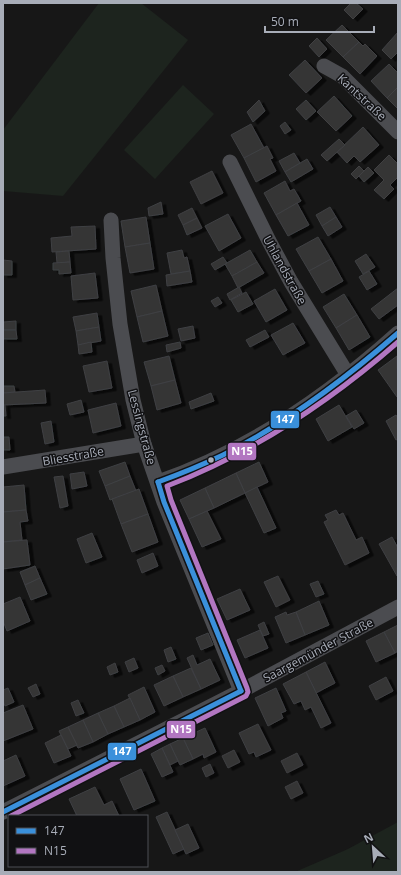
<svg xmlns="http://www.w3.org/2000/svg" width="401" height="875" font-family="'Open Sans',sans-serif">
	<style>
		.green { fill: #1d241e }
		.building { fill: #353536; stroke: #3f4043; filter: url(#shadow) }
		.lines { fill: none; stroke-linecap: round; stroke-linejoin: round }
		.minor { stroke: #4b4c50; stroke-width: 15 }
		.bus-1-casing { stroke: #111113; stroke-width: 8 }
		.bus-2-casing { stroke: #111113; stroke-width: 8 }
		.bus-1 { stroke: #3a90db; stroke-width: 5 }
		.bus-2 { stroke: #b276c1; stroke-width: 5 }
		.bus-dot { fill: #a8adb8; stroke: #111113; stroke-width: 1.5 }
		.labels { text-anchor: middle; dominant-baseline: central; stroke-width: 3; stroke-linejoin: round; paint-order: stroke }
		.street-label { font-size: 12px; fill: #a8adb8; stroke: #111113 }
		.line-badge { stroke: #111113; stroke-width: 1.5 }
		.badge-label { font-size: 11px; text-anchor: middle; font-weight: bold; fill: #fff }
	</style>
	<defs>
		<filter id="shadow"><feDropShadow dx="4.5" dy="2.5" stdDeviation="0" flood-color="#0009"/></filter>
	</defs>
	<rect width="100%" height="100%" fill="#171717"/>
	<g class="green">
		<polygon points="99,3 141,3 188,40 63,196 3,191 3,130"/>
		<polygon points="183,85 214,114 155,179 124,150"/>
		<polygon points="398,822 398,872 295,872 348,849"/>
	</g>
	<g class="building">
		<polygon points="351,3 356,3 363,9 353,19 344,10"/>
		<polygon points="342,25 359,42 343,57 326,40"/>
		<polygon points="398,32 398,52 391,59 382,50"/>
		<polygon points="317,38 327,49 319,57 309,46"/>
		<polygon points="359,42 363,46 365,44 377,56 360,74 343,57"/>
		<polygon points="305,60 322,78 306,93 289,75"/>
		<polygon points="389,64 398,73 398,87 387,98 371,81"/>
		<polygon points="398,87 398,109 387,98"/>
		<polygon points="334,96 352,116 336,131 317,112"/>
		<polygon points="259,100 265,111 253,122 247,112"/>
		<polygon points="306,100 316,111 306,120 296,109"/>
		<polygon points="285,122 291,130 285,134 280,126"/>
		<polygon points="251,124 264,148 244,158 231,135"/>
		<polygon points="363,127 379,145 360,162 354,156 347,163 337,152"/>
		<polygon points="339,139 345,145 327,161 321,155"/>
		<polygon points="267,146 273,158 270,159 276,171 256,182 244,158"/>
		<polygon points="294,153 300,163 285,172 279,161"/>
		<polygon points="389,155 398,164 398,177 390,185 394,189 384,199 374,190 384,180 374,170"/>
		<polygon points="307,159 313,169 291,182 285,172"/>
		<polygon points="359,166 364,171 356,179 351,174"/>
		<polygon points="368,167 374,173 364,182 359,176"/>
		<polygon points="212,171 223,193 201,204 190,182"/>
		<polygon points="285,181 290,191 294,189 301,201 276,215 264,193"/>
		<polygon points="161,202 163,214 149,216 148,208"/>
		<polygon points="297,203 309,225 288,236 276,215"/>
		<polygon points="330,207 336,217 322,226 316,215"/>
		<polygon points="192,208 197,218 183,225 178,215"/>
		<polygon points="228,214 241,238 219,251 205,226"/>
		<polygon points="146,217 150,243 125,247 121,221"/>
		<polygon points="336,217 342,227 328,236 322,226"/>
		<polygon points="197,218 202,228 187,235 183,225"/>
		<polygon points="95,226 96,249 52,252 51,238 72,236 71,227"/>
		<polygon points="318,237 331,259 309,271 296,249"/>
		<polygon points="150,243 154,269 130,273 125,247"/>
		<polygon points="182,250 184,258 187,257 190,271 171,274 167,253"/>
		<polygon points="250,250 257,262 232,276 225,264"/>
		<polygon points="69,251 70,262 57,263 56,252"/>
		<polygon points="366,254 375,267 363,274 355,261"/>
		<polygon points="223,257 227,263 215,270 211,264"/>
		<polygon points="331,259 343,281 322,293 309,271"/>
		<polygon points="3,260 12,261 12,275 3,275"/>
		<polygon points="70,262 71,273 59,274 59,270 53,270 53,263"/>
		<polygon points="257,262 264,273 238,288 232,276"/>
		<polygon points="190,271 192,282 167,286 166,275"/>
		<polygon points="369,271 377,284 367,290 359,277"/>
		<polygon points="95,273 98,298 73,300 71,276"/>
		<polygon points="156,285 162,311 137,317 131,291"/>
		<polygon points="239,287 242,293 230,300 227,294"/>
		<polygon points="398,288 398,305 379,319 371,309"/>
		<polygon points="275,289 287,310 266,322 254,301"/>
		<polygon points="246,292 253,304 238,312 231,300"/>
		<polygon points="344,294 357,315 336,328 323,307"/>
		<polygon points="218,297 222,303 215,307 211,301"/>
		<polygon points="162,311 168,336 143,342 137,317"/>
		<polygon points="97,313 99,327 76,331 73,317"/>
		<polygon points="357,315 370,337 349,350 336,328"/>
		<polygon points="16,321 16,330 3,330 3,322"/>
		<polygon points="293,323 305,343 283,355 271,335"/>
		<polygon points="193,326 195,338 181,341 178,329"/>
		<polygon points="99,327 101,341 78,345 76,331"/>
		<polygon points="3,330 16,330 17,339 3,339"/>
		<polygon points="265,330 269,337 250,347 246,340"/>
		<polygon points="91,342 92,352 79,354 78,345"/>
		<polygon points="180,342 181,348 167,352 166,345"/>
		<polygon points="169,356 175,380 151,386 144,362"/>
		<polygon points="397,356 398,397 397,397 378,370"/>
		<polygon points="107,361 112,388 89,392 83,366"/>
		<polygon points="175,380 181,403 157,410 151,386"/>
		<polygon points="3,386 14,386 15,392 3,393"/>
		<polygon points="45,390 46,403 3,405 3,393"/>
		<polygon points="211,393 214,401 191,409 189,402"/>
		<polygon points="81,400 84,412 70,415 67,404"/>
		<polygon points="116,403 121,426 93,433 88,410"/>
		<polygon points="3,405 5,405 6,416 3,416"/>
		<polygon points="339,405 352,427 328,441 316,419"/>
		<polygon points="356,410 364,423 354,429 346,416"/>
		<polygon points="396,415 398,418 398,439 396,440 386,421"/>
		<polygon points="51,421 54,442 45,444 41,423"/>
		<polygon points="3,437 9,437 10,450 3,450"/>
		<polygon points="125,462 130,476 105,486 99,471"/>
		<polygon points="259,462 268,482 245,493 236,473"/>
		<polygon points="84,472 87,486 72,489 70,474"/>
		<polygon points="236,473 245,493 214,508 205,488"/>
		<polygon points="63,476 68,506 60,508 54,477"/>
		<polygon points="130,476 136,491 110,500 105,486"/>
		<polygon points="24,485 26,510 3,512 3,487"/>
		<polygon points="257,487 276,528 264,533 245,493"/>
		<polygon points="205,488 214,508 189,519 180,500"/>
		<polygon points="139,489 148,514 121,524 112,499"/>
		<polygon points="26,510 28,521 20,522 22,540 3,542 3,512"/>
		<polygon points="336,510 339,515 343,513 356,540 362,537 369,553 345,565 324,522 328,520 325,515"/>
		<polygon points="207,511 221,539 202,547 189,519"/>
		<polygon points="148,514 158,542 132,552 121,524"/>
		<polygon points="92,533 102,557 86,563 77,539"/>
		<polygon points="392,537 398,548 397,576 379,544"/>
		<polygon points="27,540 30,565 3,569 3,542"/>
		<polygon points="153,553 158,566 142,573 137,560"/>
		<polygon points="35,566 40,578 25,585 20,572"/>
		<polygon points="278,576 290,600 276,607 264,582"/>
		<polygon points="40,578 47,594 31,600 25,585"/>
		<polygon points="318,581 324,594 316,597 310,584"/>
		<polygon points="240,589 250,610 227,620 217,599"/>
		<polygon points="20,597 30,621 7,631 3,621 3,604"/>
		<polygon points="319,601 329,625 305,635 296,612"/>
		<polygon points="286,612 287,615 296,612 305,635 286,643 275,617"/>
		<polygon points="264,622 269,634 263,636 258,625"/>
		<polygon points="398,625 398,651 395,653 384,632"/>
		<polygon points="260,630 268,648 245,658 237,640"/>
		<polygon points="384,632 395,653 376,662 366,641"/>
		<polygon points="208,633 213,645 201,650 196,638"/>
		<polygon points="171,647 176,659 168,662 164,650"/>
		<polygon points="193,655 197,665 210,659 220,680 201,689 187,658"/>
		<polygon points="134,658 138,668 129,672 125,662"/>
		<polygon points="325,662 335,683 316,693 306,672"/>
		<polygon points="115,663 118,672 110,675 107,667"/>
		<polygon points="162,665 165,671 158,675 155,668"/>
		<polygon points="191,668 201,689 183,697 173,676"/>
		<polygon points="306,672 331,723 321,728 311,707 305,710 301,701 294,704 283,684"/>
		<polygon points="173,676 183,697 164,706 154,685"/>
		<polygon points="386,677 393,691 376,700 369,686"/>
		<polygon points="36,684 40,694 33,697 28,688"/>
		<polygon points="144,687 155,712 140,720 128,695"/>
		<polygon points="8,688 14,702 5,706 3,701 3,690"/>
		<polygon points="276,688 286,711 281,713 283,718 268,726 255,698"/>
		<polygon points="130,698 140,720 124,727 114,706"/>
		<polygon points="78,700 84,713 76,716 71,703"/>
		<polygon points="23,705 33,729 3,741 3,713"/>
		<polygon points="114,706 124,727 108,734 98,713"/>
		<polygon points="98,713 108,734 93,742 83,720"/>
		<polygon points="83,720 93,742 78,748 68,727"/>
		<polygon points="258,724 271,750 256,757 254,752 249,754 239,733"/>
		<polygon points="68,727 77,745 68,749 59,731"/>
		<polygon points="205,728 216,752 204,758 203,754 193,759 183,738"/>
		<polygon points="61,735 71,756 54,763 45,743"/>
		<polygon points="183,738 193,759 180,765 170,744"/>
		<polygon points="170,744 178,761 170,765 162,748"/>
		<polygon points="162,748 173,772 162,777 151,754"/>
		<polygon points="234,750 240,762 228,768 222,756"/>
		<polygon points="297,753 303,765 287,773 281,761"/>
		<polygon points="16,755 25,776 3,786 3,761"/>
		<polygon points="210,764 214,773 206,777 202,768"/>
		<polygon points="141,769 155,801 134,810 120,779"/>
		<polygon points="297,781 303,793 291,799 285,787"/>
		<polygon points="95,787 104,805 112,801 119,816 77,816 69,799"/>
		<polygon points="167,812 184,849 173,854 156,817"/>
		<polygon points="188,824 199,848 186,854 175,830"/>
	</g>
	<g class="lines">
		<g class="minor">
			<polyline points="324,66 342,76 398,132"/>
			<polyline points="230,162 269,241 291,282 348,375"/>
			<polyline points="111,220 113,258 120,324 133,400 144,444 164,502 241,691"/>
			<polyline points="3,467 144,444"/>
			<path d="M158,482C246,452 329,395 398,333"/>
			<polyline points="3,812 241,691 398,607"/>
		</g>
		<g class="bus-1-casing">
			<g id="bus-1">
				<path d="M158,482C180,474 202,465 223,455C287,423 344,380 398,333"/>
				<polyline points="158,482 164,502 241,691"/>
				<polyline points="3,812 241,691"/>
			</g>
		</g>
		<g class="bus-2-casing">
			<path id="bus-2" d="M11,816L246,696L248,692L247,688L171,500L167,486C253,453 328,403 398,342"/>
		</g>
		<use href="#bus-1" class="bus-1"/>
		<use href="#bus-2" class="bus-2"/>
	</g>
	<circle class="bus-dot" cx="211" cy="460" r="3.5"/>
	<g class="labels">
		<g class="street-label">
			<text transform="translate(362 97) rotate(43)">Kantstraße</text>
			<text transform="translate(285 270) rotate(61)">Uhlandstraße</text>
			<text transform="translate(142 427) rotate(75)">Lessingstraße</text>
			<text transform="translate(73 456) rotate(-10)">Bliesstraße</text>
			<text transform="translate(318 650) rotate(-28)">Saargemünder Straße</text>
		</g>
	</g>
	<g class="line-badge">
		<rect x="270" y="410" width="30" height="19" rx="4" fill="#3a90db"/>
		<rect x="227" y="442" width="30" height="19" rx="4" fill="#b276c1"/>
		<rect x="166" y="720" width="30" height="19" rx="4" fill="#b276c1"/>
		<rect x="107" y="742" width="30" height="19" rx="4" fill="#3a90db"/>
	</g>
	<g class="badge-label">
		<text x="285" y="423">147</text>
		<text x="242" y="455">N15</text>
		<text x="181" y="733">N15</text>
		<text x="122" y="755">147</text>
	</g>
	<rect width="401" height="875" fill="none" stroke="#a8adb8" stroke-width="8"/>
	<rect x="8" y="815" width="140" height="52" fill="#111113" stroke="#4d4f55"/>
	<rect x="16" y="828" width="20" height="6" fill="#3a90db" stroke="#4d4f55"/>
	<text x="44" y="835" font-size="12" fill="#a8adb8">147</text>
	<rect x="16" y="848" width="20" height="6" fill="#b276c1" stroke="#4d4f55"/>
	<text x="44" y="855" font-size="12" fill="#a8adb8">N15</text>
	<g transform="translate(373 847) rotate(334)" stroke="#111113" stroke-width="3" paint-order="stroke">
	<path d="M0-3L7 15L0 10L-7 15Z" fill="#a8adb8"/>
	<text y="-6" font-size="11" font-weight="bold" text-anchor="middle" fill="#a8adb8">N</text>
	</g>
	<path d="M265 26v6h109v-6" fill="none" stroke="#a8adb8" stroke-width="2"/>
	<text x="271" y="26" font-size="12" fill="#a8adb8" stroke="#111113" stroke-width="3" paint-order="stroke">50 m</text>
</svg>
